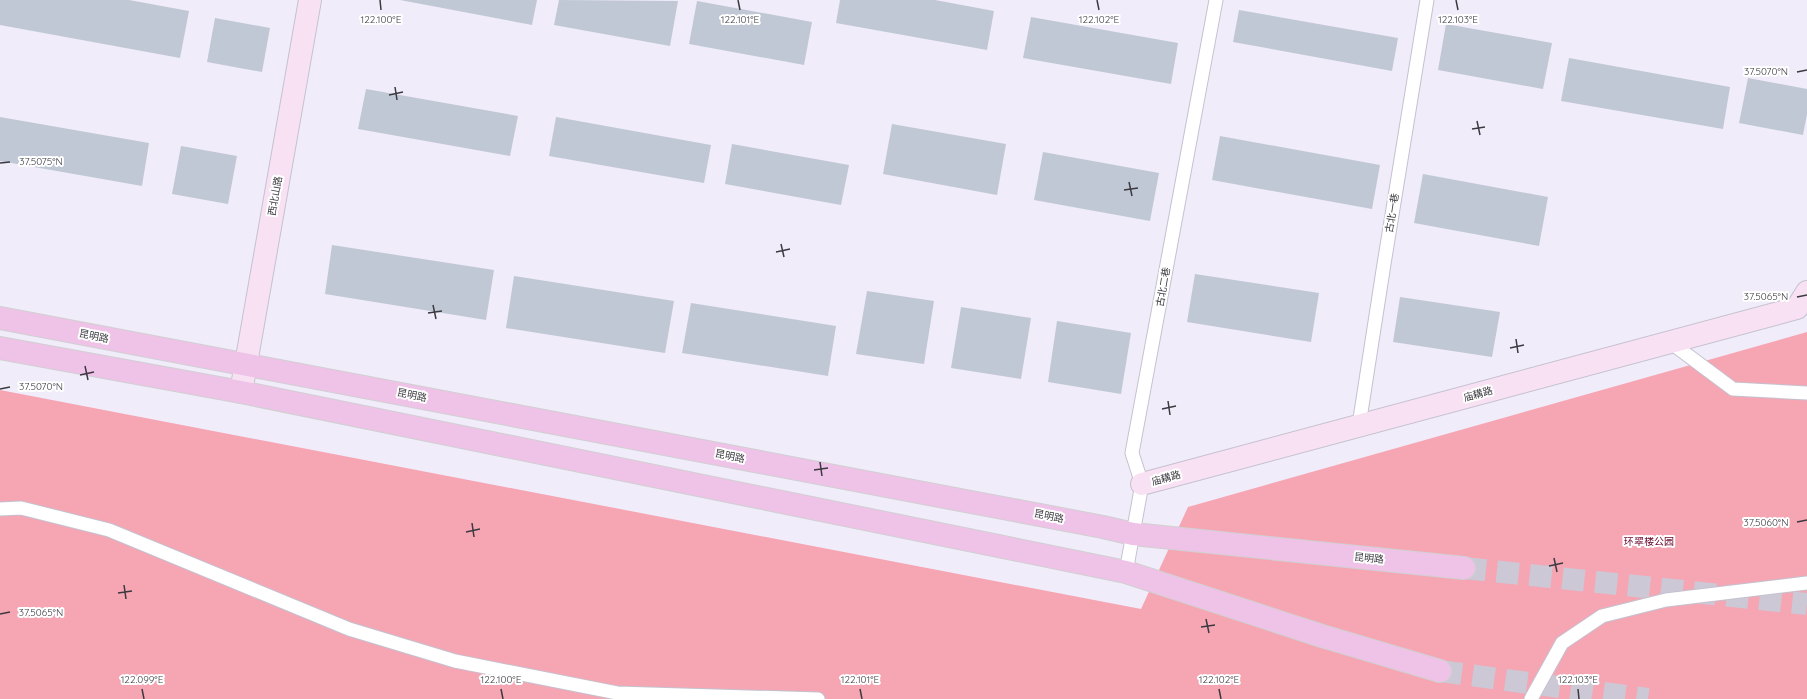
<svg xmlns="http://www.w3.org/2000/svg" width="1807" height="699" font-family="Quicksand,'Noto Sans SC',sans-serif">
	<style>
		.green { fill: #f6a5b3 }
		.building { fill: #c1c8d5 }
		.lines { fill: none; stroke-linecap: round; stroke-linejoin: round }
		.primary-tunnel { stroke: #ccc8d5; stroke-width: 22; stroke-dasharray: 22 11; stroke-linecap: butt }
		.lane-casing { stroke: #c5c1cf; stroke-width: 15 }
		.secondary-casing { stroke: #c5c1cf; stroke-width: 24 }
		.primary-casing { stroke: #d0d0d1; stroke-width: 24 }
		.lane { stroke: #fff; stroke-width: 13 }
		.secondary { stroke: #f7e1f3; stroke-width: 22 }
		.primary { stroke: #efc2e7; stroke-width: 22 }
		.ticks { fill: none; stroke: #3c3a40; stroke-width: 1.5 }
		.labels { text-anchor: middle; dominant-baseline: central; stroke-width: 4; stroke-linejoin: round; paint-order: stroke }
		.street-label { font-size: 10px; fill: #3c3a40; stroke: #fff }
		.park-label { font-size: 10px; fill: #670529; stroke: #fff }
		.ticks-label { font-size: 10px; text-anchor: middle; fill: #3c3a40; stroke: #fff; stroke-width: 4; stroke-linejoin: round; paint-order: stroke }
	</style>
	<rect width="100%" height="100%" fill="#f0ecfa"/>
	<polygon class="green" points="1807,332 1807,699 0,699 0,390 1141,609 1188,507"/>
	<g class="building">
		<polygon points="0,0 129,0 189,11 180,58 0,25"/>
		<polygon points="400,0 537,0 532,25"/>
		<polygon points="559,0 678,1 670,46 554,25"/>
		<polygon points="840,0 935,0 994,11 987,50 836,23"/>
		<polygon points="697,1 812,22 804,65 689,44"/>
		<polygon points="1239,10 1398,38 1392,71 1233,42"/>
		<polygon points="1031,17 1178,43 1171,84 1023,58"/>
		<polygon points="215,18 270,28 262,72 207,62"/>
		<polygon points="1446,24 1552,43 1543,89 1438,70"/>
		<polygon points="1569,58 1730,87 1723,129 1561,101"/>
		<polygon points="1748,78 1807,89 1807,114 1803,135 1739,123"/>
		<polygon points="366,89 518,116 510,156 358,129"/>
		<polygon points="0,117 149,143 142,186 0,161"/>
		<polygon points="556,117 711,145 704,183 549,156"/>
		<polygon points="892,124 1006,144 997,195 883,174"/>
		<polygon points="1220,136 1380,165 1372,209 1212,180"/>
		<polygon points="732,144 849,165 841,205 725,184"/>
		<polygon points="181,146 237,156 228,204 172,194"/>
		<polygon points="1043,152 1159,173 1150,221 1034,200"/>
		<polygon points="1423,174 1548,197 1539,246 1414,223"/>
		<polygon points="332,245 494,270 486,320 325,294"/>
		<polygon points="1195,274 1319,293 1311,342 1187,322"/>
		<polygon points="514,276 674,301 665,353 506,328"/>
		<polygon points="867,291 934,301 924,364 856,354"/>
		<polygon points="1400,297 1500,312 1492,357 1393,342"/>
		<polygon points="691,303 836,326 828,376 682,353"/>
		<polygon points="961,307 1031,318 1021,379 951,368"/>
		<polygon points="1057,321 1131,333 1121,394 1048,382"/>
	</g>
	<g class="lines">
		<g class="primary-tunnel">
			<polyline points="1464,568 1807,604"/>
			<polyline points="1440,671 1648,699"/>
		</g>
		<g class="lane-casing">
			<g id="lane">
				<polyline points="1670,342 1733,389 1807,393"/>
				<polyline points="1359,425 1384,264 1427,0"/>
				<polyline points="0,509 21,508 109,530 349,629 455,661 617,693 818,699"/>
				<polyline points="1126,572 1142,484 1132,453 1216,0"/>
				<polyline points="1531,699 1562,643 1602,616 1666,600 1807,583"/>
			</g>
		</g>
		<g class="secondary-casing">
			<g id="secondary">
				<polyline points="241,392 310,0"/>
				<polyline points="1142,484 1797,308 1807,292"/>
			</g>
		</g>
		<g class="primary-casing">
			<g id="primary">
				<polyline points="0,318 1103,527 1133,534 1464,568"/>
				<polyline points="0,348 241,392 1126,572 1322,636 1440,671"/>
			</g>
		</g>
		<use href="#lane" class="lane"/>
		<use href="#secondary" class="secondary"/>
		<use href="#primary" class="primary"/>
	</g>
	<path class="ticks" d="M380,0L381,10M738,0L740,10M1097,0L1099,10M1456,0L1458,10M1797,72L1807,70M395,87L397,100M389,95L403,92M1477,121L1480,135M1472,129L1485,127M0,163L10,162M1129,182L1132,196M1124,190L1138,188M781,244L784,257M776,252L790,249M1797,297L1807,295M433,305L436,319M428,313L442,311M1516,339L1518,353M1510,348L1524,345M85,366L88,380M80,375L94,372M0,389L10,387M1168,401L1170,415M1162,409L1176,406M820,462L822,476M814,470L828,468M1797,522L1807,520M472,523L474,537M466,532L480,529M1554,558L1557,572M1549,566L1563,563M124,585L126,599M118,593L132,591M0,614L10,612M1206,619L1209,633M1201,627L1215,625M142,689L144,699M501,689L503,699M860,689L862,699M1219,689L1221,699M1578,689L1579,699"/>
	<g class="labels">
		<g class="street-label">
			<text transform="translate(275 196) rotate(-80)">西北山路</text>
			<text transform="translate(1392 213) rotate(-81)">古北一巷</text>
			<text transform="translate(1163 287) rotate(-80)">古北二巷</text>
			<text transform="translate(94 336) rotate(11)">昆明路</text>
			<text transform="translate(1478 394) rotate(-15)">庙耩路</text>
			<text transform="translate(412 395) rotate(11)">昆明路</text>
			<text transform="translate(730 456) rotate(11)">昆明路</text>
			<text transform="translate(1166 478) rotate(-15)">庙耩路</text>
			<text transform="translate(1049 516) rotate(11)">昆明路</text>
			<text transform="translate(1369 558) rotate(6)">昆明路</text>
		</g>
		<g class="park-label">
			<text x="1649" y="541">环翠楼公园</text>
		</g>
	</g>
	<g class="ticks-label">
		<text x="381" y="23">122.100°E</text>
		<text x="740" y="23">122.101°E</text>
		<text x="1099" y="23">122.102°E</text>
		<text x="1458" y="23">122.103°E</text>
		<text x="1766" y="75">37.5070°N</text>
		<text x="41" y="165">37.5075°N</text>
		<text x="1766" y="300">37.5065°N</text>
		<text x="41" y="390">37.5070°N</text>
		<text x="1766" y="526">37.5060°N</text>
		<text x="41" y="616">37.5065°N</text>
		<text x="142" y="683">122.099°E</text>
		<text x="501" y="683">122.100°E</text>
		<text x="860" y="683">122.101°E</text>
		<text x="1219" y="683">122.102°E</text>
		<text x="1578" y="683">122.103°E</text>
	</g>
</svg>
